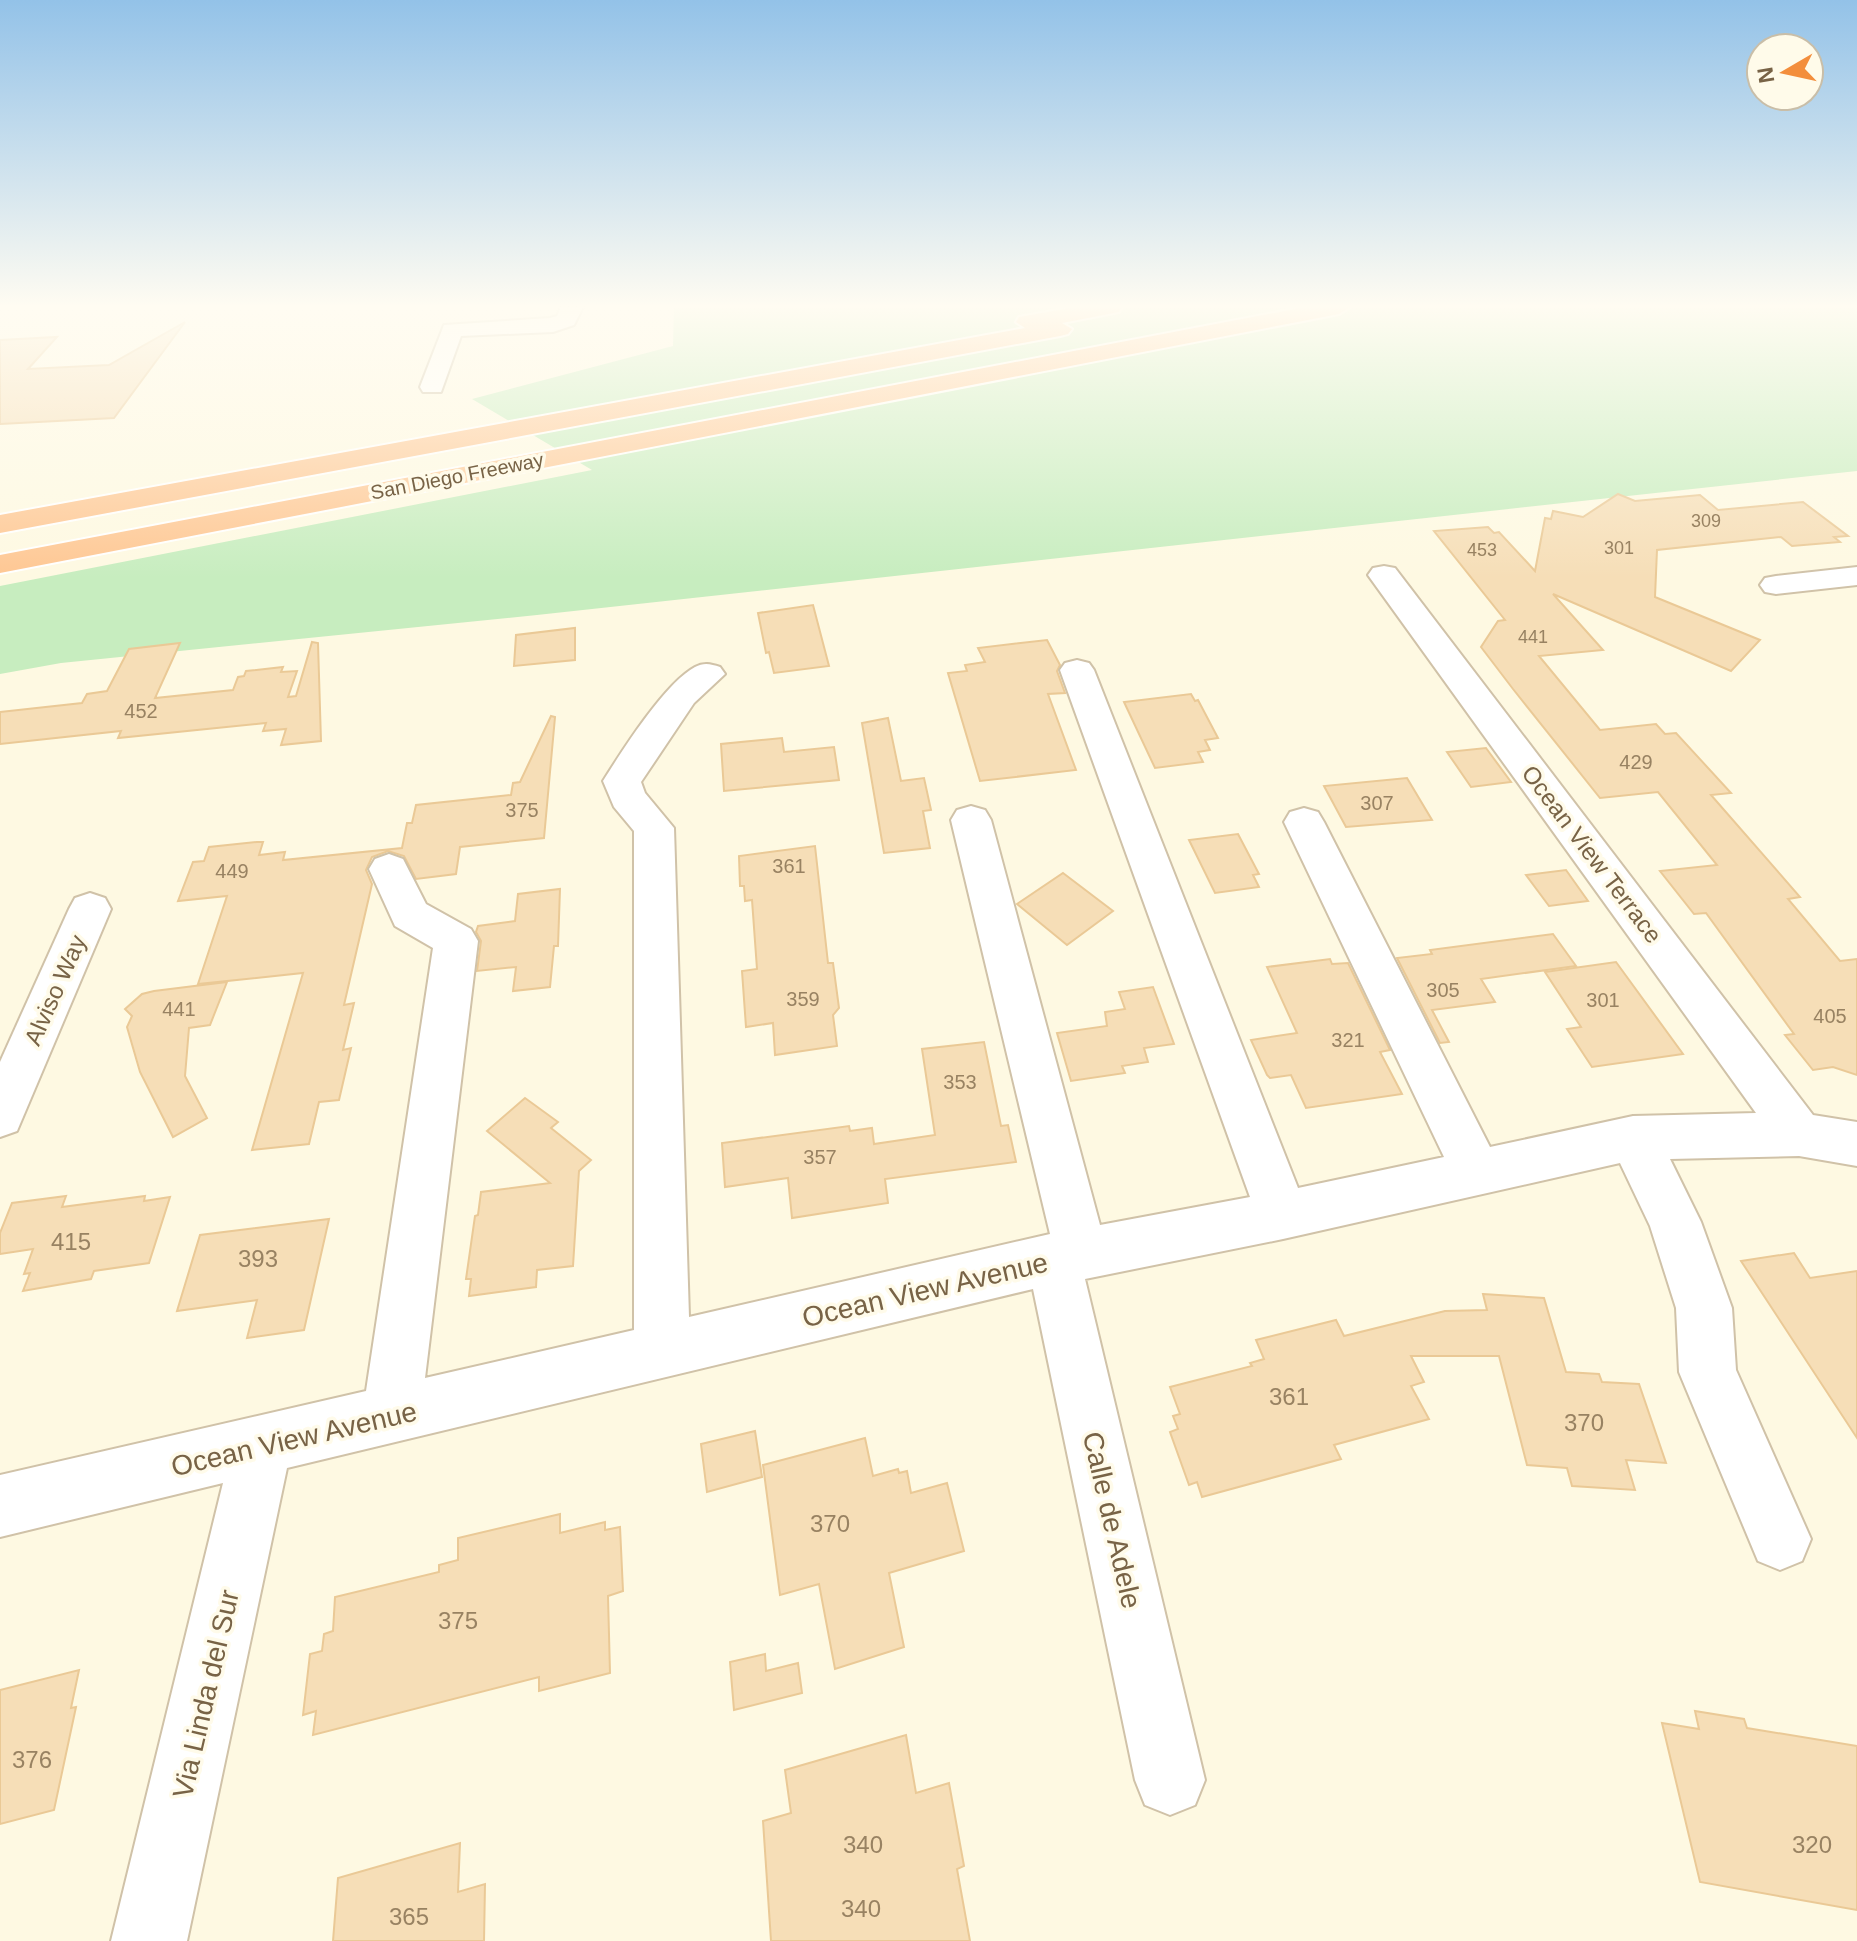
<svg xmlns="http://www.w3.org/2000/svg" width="1857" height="1941" font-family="Helvetica,sans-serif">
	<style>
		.green { fill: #c7edbf }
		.building { fill: #f6deb7; stroke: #eac996; stroke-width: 2 }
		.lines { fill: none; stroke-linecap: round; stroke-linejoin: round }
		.minor-casing { stroke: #d0c2a8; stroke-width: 4 }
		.highway-casing { stroke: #fff; stroke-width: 4 }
		.minor { fill: #fff; fill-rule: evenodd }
		.highway { fill: #fec793; fill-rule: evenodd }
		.labels { text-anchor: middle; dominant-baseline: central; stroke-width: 7; stroke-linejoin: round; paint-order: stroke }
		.far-number-label { font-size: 18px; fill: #988262 }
		.far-street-label { font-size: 20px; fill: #786346; stroke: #fffbea }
		.number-label { font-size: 20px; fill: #988262 }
		.street-label { font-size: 24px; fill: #786346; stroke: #fffbea }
		.near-number-label { font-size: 24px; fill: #988262 }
		.near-street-label { font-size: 28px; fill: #786346; stroke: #fffbea }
	</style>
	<rect width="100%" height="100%" fill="#fef9e2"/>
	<polygon class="green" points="674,307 1857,307 1857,471 537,615 61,663 0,674 0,586 592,470 472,399 673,346"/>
	<g class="building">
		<polygon points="185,322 114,418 0,424 0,340 57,337 28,369 109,365"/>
		<polygon points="1618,494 1635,501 1700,495 1718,510 1803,502 1848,536 1834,537 1840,542 1792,546 1781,537 1657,550 1655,597 1760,640 1731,671 1553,594 1603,650 1539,656 1600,730 1656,724 1665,734 1676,733 1731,793 1711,795 1800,897 1788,899 1840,961 1857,959 1857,1075 1833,1067 1813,1070 1785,1035 1794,1034 1706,913 1694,914 1660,871 1717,865 1658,792 1600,798 1513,689 1481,647 1498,621 1505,620 1434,531 1488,527 1494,533 1499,532 1535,571 1545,518 1551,519 1553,511 1583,517"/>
		<polygon points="813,605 829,666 774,673 769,652 766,653 758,613"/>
		<polygon points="575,628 575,660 514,666 516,635"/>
		<polygon points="1047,640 1060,665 1057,671 1065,693 1048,694 1076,770 980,781 948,673 967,671 965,665 985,662 978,648"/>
		<polygon points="312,642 318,643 321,741 281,745 286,729 263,731 266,723 118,738 121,731 0,744 0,712 82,703 87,694 107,691 129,649 180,643 155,698 233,690 238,677 244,676 246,671 283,667 281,672 297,671 288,697 296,696"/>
		<polygon points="1191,694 1195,701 1198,700 1218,738 1205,740 1210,750 1198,752 1203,762 1155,768 1124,702"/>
		<polygon points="551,716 555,717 544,838 460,847 456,874 416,879 404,856 388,851 372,857 366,870 372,884 344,1005 354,1003 343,1050 351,1048 339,1100 319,1102 309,1144 252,1150 303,973 198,984 227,896 178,901 193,862 204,861 209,847 257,842 263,842 259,855 285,852 283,860 402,848 407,823 412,823 416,805 511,795 513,783 520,782"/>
		<polygon points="888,718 901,781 924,778 931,810 923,811 930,848 884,853 862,723"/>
		<polygon points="782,738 784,752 834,747 839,780 724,791 721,744"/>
		<polygon points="1486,748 1511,782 1471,787 1447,752"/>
		<polygon points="1407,778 1432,820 1346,827 1324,786"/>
		<polygon points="1238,834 1259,874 1253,875 1259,887 1215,893 1189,840"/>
		<polygon points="815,846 828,963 833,963 839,1008 833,1015 837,1046 775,1055 773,1023 746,1027 742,971 757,969 752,900 745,901 744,886 740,886 739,856"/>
		<polygon points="1566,870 1588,901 1549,906 1526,875"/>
		<polygon points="1063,873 1113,911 1067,945 1017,904"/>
		<polygon points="560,889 558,946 554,946 550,987 513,991 516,967 477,971 481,941 476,932 478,926 515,921 518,894"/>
		<polygon points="1553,934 1576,966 1481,979 1495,1002 1432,1010 1449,1042 1440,1043 1397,958 1432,954 1430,950"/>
		<polygon points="1330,959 1332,964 1348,963 1390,1050 1380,1052 1402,1094 1306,1108 1291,1075 1270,1078 1267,1075 1251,1040 1297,1033 1267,967"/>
		<polygon points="1616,962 1683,1054 1592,1067 1567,1029 1581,1027 1545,972"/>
		<polygon points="227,982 210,1025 189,1028 185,1076 207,1118 173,1137 140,1072 127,1027 132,1016 125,1009 142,994 154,991"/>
		<polygon points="1153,987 1174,1044 1144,1048 1148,1062 1122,1066 1125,1073 1071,1081 1057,1033 1107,1026 1105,1012 1125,1009 1119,992"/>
		<polygon points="984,1042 1001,1126 1008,1125 1016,1162 885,1179 888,1203 792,1218 788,1178 725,1187 722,1143 849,1126 850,1131 872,1128 874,1144 935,1135 922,1049"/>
		<polygon points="525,1098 558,1122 551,1128 591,1160 579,1171 573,1266 537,1270 536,1287 469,1296 471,1279 466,1279 475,1216 478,1215 481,1192 550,1183 487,1131"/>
		<polygon points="66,1196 62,1207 145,1196 144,1201 170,1197 149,1263 94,1271 91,1279 23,1291 30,1273 24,1274 33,1249 0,1254 0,1233 12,1203"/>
		<polygon points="329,1219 304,1330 247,1338 257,1300 177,1311 200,1235"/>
		<polygon points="1794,1253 1810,1278 1857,1271 1857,1438 1741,1261"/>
		<polygon points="1483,1294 1544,1298 1566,1372 1599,1374 1602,1382 1639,1384 1666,1463 1626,1460 1635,1490 1572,1486 1567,1468 1527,1465 1499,1356 1411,1356 1424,1382 1411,1386 1429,1419 1334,1445 1341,1459 1202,1497 1197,1482 1189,1485 1170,1432 1178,1429 1173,1416 1180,1414 1170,1387 1252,1366 1250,1363 1264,1359 1256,1340 1336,1320 1344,1336 1445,1311 1487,1310"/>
		<polygon points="755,1431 762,1477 707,1492 701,1444"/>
		<polygon points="865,1438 873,1476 898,1469 899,1473 907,1471 911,1493 947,1483 964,1551 889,1573 904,1647 835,1669 819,1584 780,1595 763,1465"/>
		<polygon points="560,1514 560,1533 605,1522 605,1530 620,1527 623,1591 608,1596 610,1673 539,1691 539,1677 313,1735 316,1711 303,1715 310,1654 322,1651 324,1634 333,1631 335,1597 439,1572 439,1565 458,1560 458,1538"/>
		<polygon points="765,1654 766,1671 798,1663 802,1693 734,1710 730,1662"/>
		<polygon points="79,1670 71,1708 76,1707 54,1810 0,1824 0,1690"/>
		<polygon points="1695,1711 1744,1719 1747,1728 1857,1746 1857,1910 1700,1882 1662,1723 1699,1729"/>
		<polygon points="906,1735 916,1793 949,1783 964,1866 957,1869 970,1941 771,1941 763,1821 791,1813 785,1770"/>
		<polygon points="460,1843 458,1892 485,1884 484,1941 333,1941 338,1878"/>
	</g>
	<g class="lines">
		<g class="minor-casing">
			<g id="minor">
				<polygon points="561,307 583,307 574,325 553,332 461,336 441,392 423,392 420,387 444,325 550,318 557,316"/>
				<path d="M1384,566L1395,568L1813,1115L1857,1122V1166L1799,1156L1670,1159L1701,1222L1732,1308L1736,1370L1811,1539L1802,1561L1780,1570L1758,1561L1679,1372L1676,1308L1650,1226L1620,1163L1283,1239L1085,1279L1205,1780L1195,1805L1170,1815L1145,1805L1135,1780L1033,1289L287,1468L187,1941H111L223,1483L0,1537V1475L366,1391L433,948L395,926L369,869L375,859L389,854L403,859L426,904L471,929L478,941L425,1378L634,1330V831L614,807L603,781C622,751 665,683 695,667C704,662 711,664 720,667L725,674L694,703L641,782L645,793L674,828L689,1317L1050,1234L951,820L957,810L971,806L985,810L991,820L1100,1225L1250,1197L1060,670L1065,663L1077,660L1089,663L1094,670L1298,1188L1444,1157L1284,822L1290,812L1304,808L1318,812L1324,822L1490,1147L1633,1116L1756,1113L1368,575L1373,568Z"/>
				<polygon points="1857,567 1857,585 1776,594 1765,592 1760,585 1765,578 1776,576"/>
				<polygon points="90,893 105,898 111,909 17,1131 0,1137 0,1062 69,909 75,898"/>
			</g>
		</g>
		<g class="highway-casing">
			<g id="highway">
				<polygon points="1075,307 1122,307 1119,312 1062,323 1072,329 1068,334 1060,336 0,533 0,515 1025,328 1016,322 1019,317"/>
				<polygon points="1305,307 1350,307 1339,314 0,573 0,555"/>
			</g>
		</g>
		<use href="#minor" class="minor"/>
		<use href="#highway" class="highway"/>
	</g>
	<linearGradient id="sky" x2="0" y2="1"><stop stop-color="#93c2e8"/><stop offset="0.53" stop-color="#fffcf2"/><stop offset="1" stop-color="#fffcf2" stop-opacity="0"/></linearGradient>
	<rect width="1857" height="578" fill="url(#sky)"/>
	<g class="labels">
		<g class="far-number-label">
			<text x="1706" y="521">309</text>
			<text x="1619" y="548">301</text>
			<text x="1482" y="550">453</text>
			<text x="1533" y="637">441</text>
		</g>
		<g class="far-street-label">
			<text transform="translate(457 476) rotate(-11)">San Diego Freeway</text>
		</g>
		<g class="number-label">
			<text x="141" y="711">452</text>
			<text x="1636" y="762">429</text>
			<text x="1377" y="803">307</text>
			<text x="522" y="810">375</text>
			<text x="789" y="866">361</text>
			<text x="232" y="871">449</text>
			<text x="1443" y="990">305</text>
			<text x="803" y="999">359</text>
			<text x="1603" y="1000">301</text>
			<text x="179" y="1009">441</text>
			<text x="1830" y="1016">405</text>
			<text x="1348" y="1040">321</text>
			<text x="960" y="1082">353</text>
			<text x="820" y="1157">357</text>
		</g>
		<g class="street-label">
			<text transform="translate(1592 854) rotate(53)">Ocean View Terrace</text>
			<text transform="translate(55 990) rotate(-66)">Alviso Way</text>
		</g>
		<g class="near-number-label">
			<text x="71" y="1241">415</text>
			<text x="258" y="1258">393</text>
			<text x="1289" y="1396">361</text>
			<text x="1584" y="1422">370</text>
			<text x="830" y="1523">370</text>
			<text x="458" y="1620">375</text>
			<text x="32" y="1759">376</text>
			<text x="863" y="1844">340</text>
			<text x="1812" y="1844">320</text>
			<text x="861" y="1908">340</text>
			<text x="409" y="1916">365</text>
		</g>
		<g class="near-street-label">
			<text transform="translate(925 1290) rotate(-13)">Ocean View Avenue</text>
			<text transform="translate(294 1439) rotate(-13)">Ocean View Avenue</text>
			<text transform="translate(1112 1520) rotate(77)">Calle de Adele</text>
			<text transform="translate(206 1694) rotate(-77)">Via Linda del Sur</text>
		</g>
	</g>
	<g transform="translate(1785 72) rotate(261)"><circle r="38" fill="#fffbea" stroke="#c9bea8" stroke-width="2"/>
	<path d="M0-6L14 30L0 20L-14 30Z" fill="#f38e3c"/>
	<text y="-12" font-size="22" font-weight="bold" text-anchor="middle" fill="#786346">N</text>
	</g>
</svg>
